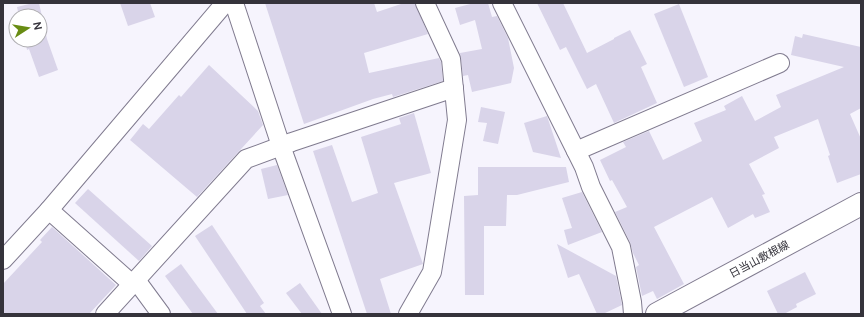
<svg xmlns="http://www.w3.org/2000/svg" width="864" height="317" font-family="'DM Sans','Noto Sans JP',sans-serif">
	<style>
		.building { fill: #d9d4e9 }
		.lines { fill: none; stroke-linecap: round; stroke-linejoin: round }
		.street-casing { stroke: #807b8f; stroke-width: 20 }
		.secondary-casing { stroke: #807b8f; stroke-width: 24 }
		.street { stroke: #fff; stroke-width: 18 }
		.secondary { stroke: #fff; stroke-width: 22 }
		.labels { text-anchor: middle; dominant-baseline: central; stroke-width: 3.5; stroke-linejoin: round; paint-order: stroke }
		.street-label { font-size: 11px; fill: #35333b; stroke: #fff }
	</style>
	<rect width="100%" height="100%" fill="#f6f4fd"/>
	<g class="building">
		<polygon points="33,3 39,3 47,39 58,70 39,77 29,49 27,50 25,40 40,40 40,16 19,16 17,7"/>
		<polygon points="120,3 150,3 155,17 128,26"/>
		<polygon points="265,3 374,3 377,12 404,3 415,3 428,34 364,53 369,73 439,58 441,62 443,81 393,97 392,94 373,99 304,124"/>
		<polygon points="474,3 488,3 492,17 497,16 508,38 514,68 511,83 472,92 468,75 463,76 460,53 482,49 475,20 460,25 455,8"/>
		<polygon points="537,3 563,3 587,53 614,39 614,38 630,30 647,64 641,67 657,103 614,123 596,84 587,89 566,47 560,50"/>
		<polygon points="679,4 708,77 684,87 654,14"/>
		<polygon points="803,34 861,47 861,108 850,114 861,139 861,174 837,183 828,156 830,155 818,119 774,137 779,148 749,164 765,194 762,195 770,212 755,218 753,214 728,228 712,197 654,227 684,284 657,299 653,291 642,296 636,267 639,265 633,253 630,242 615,212 627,207 612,180 610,181 600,160 626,147 623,142 649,131 663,160 702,141 694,123 726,110 724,106 742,96 755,121 781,107 776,95 844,67 791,55 795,36 802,38"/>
		<polygon points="209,65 258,111 263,125 197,197 130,140 143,124 149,129 179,95 181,97"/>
		<polygon points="481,107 505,112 498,144 483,141 487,123 478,122"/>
		<polygon points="414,113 431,173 394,183 423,264 380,279 391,314 367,314 313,151 332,145 352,202 378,193 361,137 401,124 399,118"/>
		<polygon points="547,116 561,158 533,152 524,123"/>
		<polygon points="277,165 288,195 268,199 261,169"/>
		<polygon points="478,167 566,167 569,182 517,195 507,195 506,226 484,226 484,295 465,295 464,196 478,195"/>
		<polygon points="88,189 152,246 139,261 75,203"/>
		<polygon points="582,192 602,232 568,245 564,230 572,228 562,198"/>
		<polygon points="212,225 264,303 260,306 266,314 247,314 195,236"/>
		<polygon points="52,227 116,285 89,314 3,314 3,284 42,242 40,240"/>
		<polygon points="557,244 616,276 622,305 603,314 597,314 579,274 568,278"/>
		<polygon points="181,264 218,314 193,314 165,276"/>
		<polygon points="805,272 816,294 796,304 797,307 784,314 778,314 767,291"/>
		<polygon points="300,283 322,314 302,314 286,293"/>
	</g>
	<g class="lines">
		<g class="street-casing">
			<g id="street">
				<polyline points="234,3 281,146 342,314"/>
				<polyline points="502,3 584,167 591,187 621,247 632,302 633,314"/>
				<polyline points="576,151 780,63"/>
				<polyline points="49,210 132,284"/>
				<polyline points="3,260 49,210 225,3"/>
				<polyline points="136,280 161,314"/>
				<polyline points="105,314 246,159 292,142 454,88"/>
				<polyline points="408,314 432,272 457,120 451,59 425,3"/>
			</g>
		</g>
		<g class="secondary-casing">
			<polyline id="secondary" points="657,314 861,204"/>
		</g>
		<use href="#street" class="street"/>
		<use href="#secondary" class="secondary"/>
	</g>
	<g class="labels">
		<g class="street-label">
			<text transform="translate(759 259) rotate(-28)">日当山敷根線</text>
		</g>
	</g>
	<rect width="864" height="317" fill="none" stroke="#35333b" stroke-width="8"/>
	<g transform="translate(28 28) rotate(78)"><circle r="19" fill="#ffffff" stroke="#aeadb1"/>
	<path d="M0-3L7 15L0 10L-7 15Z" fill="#688c13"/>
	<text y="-6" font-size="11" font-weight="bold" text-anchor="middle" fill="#35333b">N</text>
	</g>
</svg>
